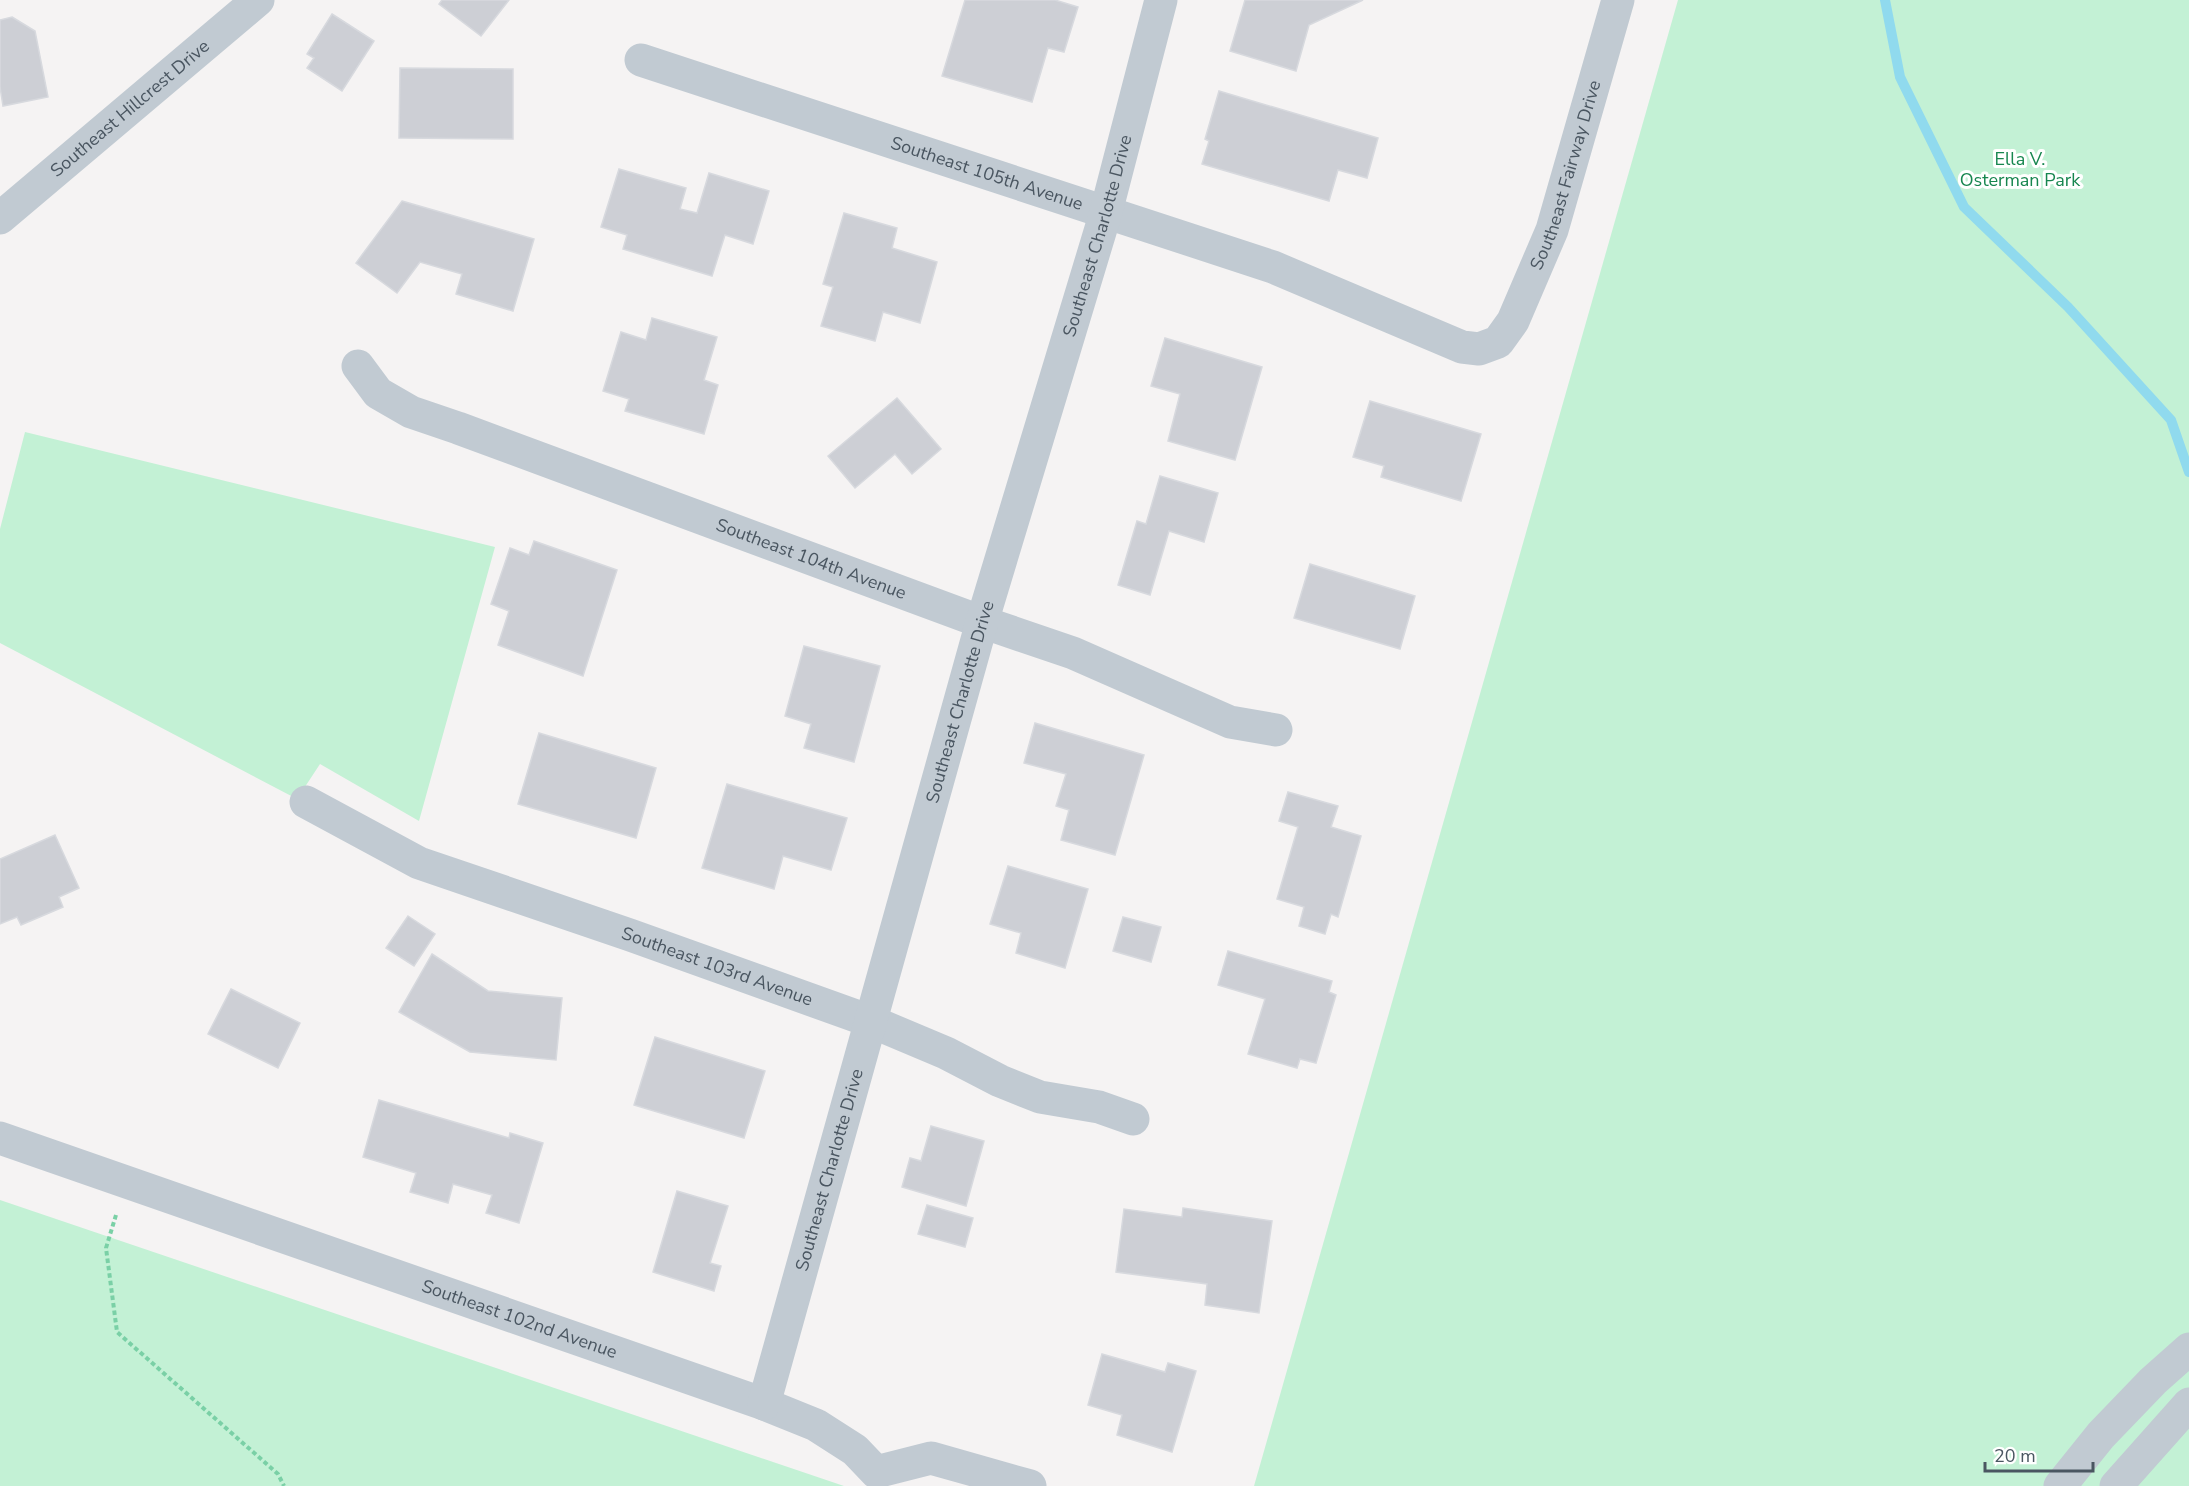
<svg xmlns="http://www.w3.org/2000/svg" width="2189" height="1486" font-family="'Nunito Sans',sans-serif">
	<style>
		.green { fill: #c3f1d5 }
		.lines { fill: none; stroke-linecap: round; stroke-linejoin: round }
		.stream { stroke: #90daee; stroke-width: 10 }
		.building { fill: #cdcfd5; stroke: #d7d9de; stroke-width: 1.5 }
		.path { stroke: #7ad0a6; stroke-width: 4; stroke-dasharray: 4.5 3; stroke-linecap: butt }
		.minor { stroke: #c1cad2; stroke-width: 33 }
		.tertiary { stroke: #c1cad2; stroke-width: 33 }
		.labels { text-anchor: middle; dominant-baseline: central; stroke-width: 6; stroke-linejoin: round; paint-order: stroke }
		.street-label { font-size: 18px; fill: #4a5661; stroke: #fff }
		.park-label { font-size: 18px; fill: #17864f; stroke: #fff }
	</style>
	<rect width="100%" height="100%" fill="#f5f3f3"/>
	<g class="green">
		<polygon points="1678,0 2189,0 2189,1486 1254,1486"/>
		<polygon points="25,432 495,547 419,821 320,764 297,799 0,643 0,529"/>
		<polygon points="0,1200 844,1486 0,1486"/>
	</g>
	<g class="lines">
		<polyline class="stream" points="1885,0 1900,77 1964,207 2068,307 2171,420 2189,472"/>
	</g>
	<g class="building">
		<polygon points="442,0 509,0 481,36 439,4"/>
		<polygon points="965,0 1055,0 1078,7 1064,52 1048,48 1032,102 942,76"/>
		<polygon points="1245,0 1363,0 1309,25 1296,71 1230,51"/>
		<polygon points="332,14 374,41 342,91 307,68 314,58 307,54"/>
		<polygon points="12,17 35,31 48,97 3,106 0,87 0,20"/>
		<polygon points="400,68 513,69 513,139 399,138"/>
		<polygon points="1219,91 1378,138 1367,178 1338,170 1329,201 1202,164 1209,141 1205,139"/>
		<polygon points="619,169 686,188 680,209 697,213 709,173 769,191 753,244 725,235 712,276 623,249 627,235 601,227"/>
		<polygon points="402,201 534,239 513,311 456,294 462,274 420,262 397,293 356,263"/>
		<polygon points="844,213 897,228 892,248 937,262 920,323 883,312 875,341 821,326 833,287 823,284"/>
		<polygon points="652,318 717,337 704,380 718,385 704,434 625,411 629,399 603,391 621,332 646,340"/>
		<polygon points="1165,338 1262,367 1235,460 1168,441 1180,394 1151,386"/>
		<polygon points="897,398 941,449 912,474 895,454 855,488 828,456"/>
		<polygon points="1370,401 1481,434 1461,501 1381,477 1384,466 1353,457"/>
		<polygon points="1160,476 1218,493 1204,542 1169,531 1150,595 1118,585 1137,521 1146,524"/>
		<polygon points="534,541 617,570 583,676 498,645 509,611 491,604 510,548 529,555"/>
		<polygon points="1310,564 1415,596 1400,649 1294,618"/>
		<polygon points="804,646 880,666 854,762 804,748 811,724 785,716"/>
		<polygon points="1035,723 1144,755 1115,855 1061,840 1069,810 1056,806 1066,774 1024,763"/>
		<polygon points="539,733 656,768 636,838 518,804"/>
		<polygon points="727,784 847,818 831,870 783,856 774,889 702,868"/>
		<polygon points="1288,792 1338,806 1331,827 1361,836 1338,917 1331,914 1325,934 1299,926 1304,907 1277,899 1298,827 1279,821"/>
		<polygon points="55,835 79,888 59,897 63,907 21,925 17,917 0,924 0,859"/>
		<polygon points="1008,866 1088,889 1065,968 1016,953 1021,933 990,924"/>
		<polygon points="408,916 435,934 414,966 386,948"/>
		<polygon points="1123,917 1161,927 1151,962 1113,951"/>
		<polygon points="1228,951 1332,981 1329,992 1336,995 1316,1063 1300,1059 1297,1068 1248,1054 1265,999 1218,985"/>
		<polygon points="432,954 488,991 562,998 556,1060 470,1052 399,1012"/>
		<polygon points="231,989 300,1023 278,1068 208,1034"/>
		<polygon points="655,1037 765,1071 744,1138 634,1105"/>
		<polygon points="379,1100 509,1138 510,1133 543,1143 519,1223 486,1213 492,1195 453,1184 448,1203 410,1192 416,1173 363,1157"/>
		<polygon points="931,1126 984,1141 966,1206 902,1187 910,1158 921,1161"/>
		<polygon points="677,1191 728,1206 710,1263 721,1266 714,1291 653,1272"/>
		<polygon points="927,1205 973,1218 965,1247 918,1234"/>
		<polygon points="1183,1208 1272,1221 1259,1313 1205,1305 1207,1284 1116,1272 1124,1209 1182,1217"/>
		<polygon points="1102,1354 1165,1372 1168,1363 1196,1371 1172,1452 1117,1435 1122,1415 1088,1405"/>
	</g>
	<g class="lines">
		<polyline class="path" points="116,1215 106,1248 117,1332 278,1474 284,1486"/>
		<g class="minor">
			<path id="s1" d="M641,60L1273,267L1462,347L1479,349L1498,342L1513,321L1552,230L1618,0"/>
			<path id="s2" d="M0,218L258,0"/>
			<path id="s3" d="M358,366L378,393L411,412L458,428L982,622L1073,653L1230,722L1276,730"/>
			<path id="s4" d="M306,802L419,863L630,935L870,1021L946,1053L1000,1081L1040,1097L1099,1107L1133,1119"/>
			<path id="s5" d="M0,1138L764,1404L816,1425L855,1450L876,1472L931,1458L1030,1486"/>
			<path id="s6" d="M764,1404L982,622L1106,212L1161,0"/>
		</g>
		<g class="tertiary">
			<polyline points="2060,1486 2101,1435 2153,1381 2189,1349"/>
			<polyline points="2116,1486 2189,1404"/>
		</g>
	</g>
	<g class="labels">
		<g class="street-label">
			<text stroke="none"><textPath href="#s2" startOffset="170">Southeast Hillcrest Drive</textPath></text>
			<text stroke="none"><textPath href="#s1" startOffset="364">Southeast 105th Avenue</textPath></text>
			<text stroke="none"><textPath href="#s1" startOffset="1089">Southeast Fairway Drive</textPath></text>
			<text stroke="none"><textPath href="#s6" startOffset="1215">Southeast Charlotte Drive</textPath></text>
			<text stroke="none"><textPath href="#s3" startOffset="498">Southeast 104th Avenue</textPath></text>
			<text stroke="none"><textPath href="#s6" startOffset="729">Southeast Charlotte Drive</textPath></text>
			<text stroke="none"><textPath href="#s4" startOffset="444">Southeast 103rd Avenue</textPath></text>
			<text stroke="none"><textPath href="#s6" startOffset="243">Southeast Charlotte Drive</textPath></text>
			<text stroke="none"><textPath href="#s5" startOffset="550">Southeast 102nd Avenue</textPath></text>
		</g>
		<g class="park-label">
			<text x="2020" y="159">Ella V.<tspan x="2020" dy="21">Osterman Park</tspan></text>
		</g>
	</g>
	<path d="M1985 1462v9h108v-9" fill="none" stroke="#4a5661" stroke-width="3"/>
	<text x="1994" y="1462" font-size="18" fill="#4a5661" stroke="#ffffff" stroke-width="4.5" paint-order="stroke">20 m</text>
</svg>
